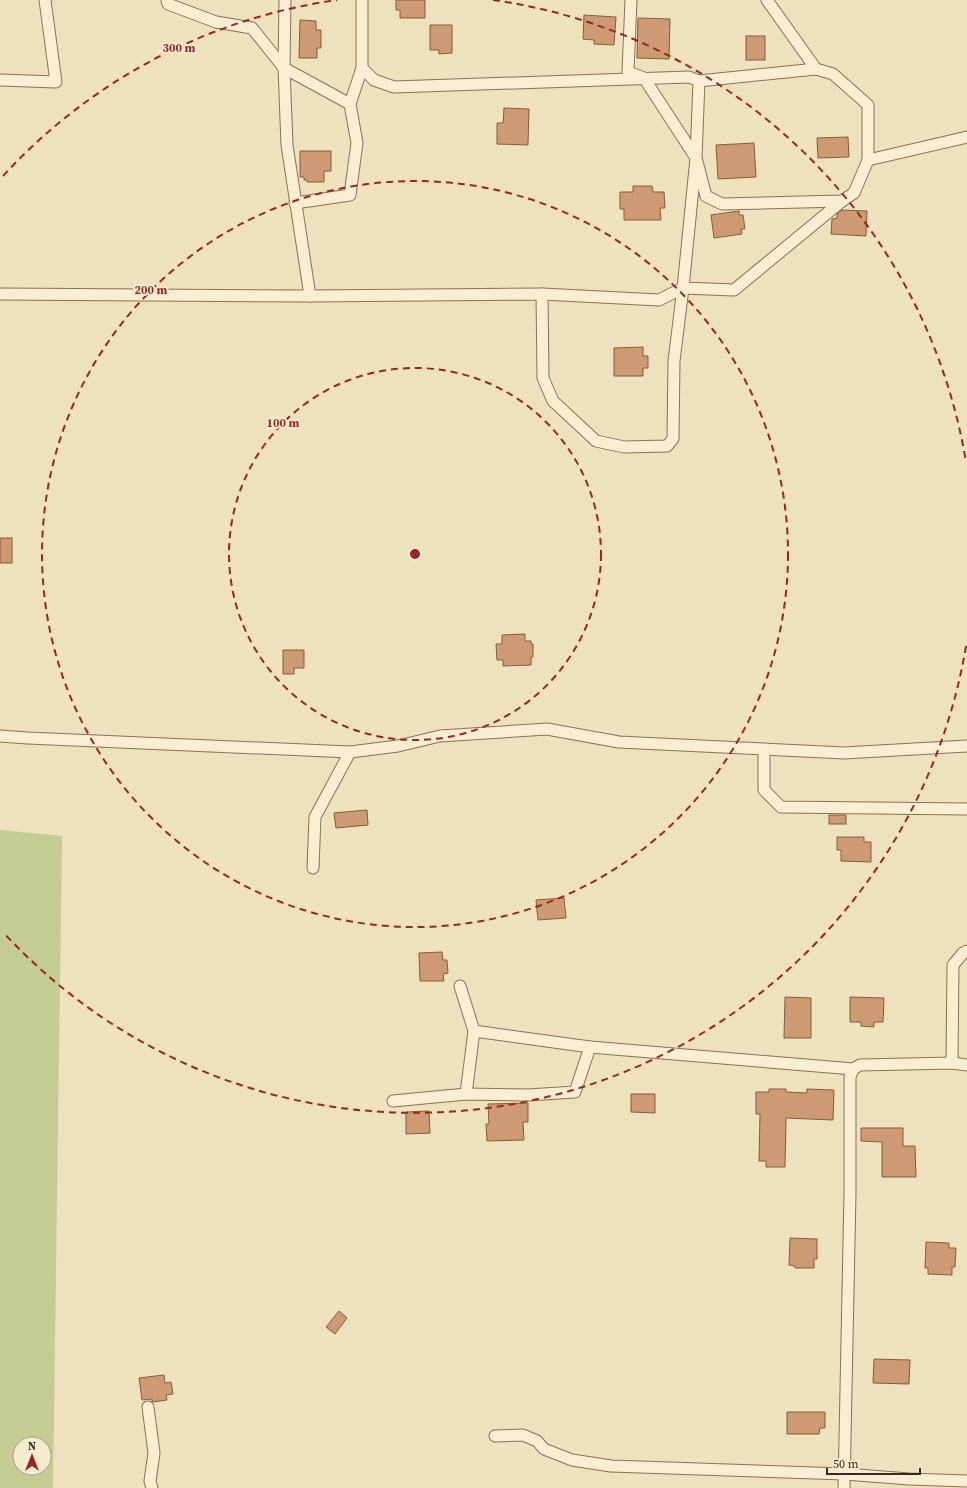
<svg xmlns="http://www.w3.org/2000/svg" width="967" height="1488" font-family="'Source Serif 4',serif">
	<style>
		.green { fill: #c4cc92; fill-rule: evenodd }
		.building { fill: #cd9a73; stroke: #865b3c }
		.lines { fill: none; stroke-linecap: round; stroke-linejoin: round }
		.street-casing { stroke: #877157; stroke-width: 13 }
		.street { stroke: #f9eed1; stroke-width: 11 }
		.ring { fill: none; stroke: #972726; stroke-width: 2; stroke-dasharray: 7 5 }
		.centre { fill: #972726; stroke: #f6ebce; stroke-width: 2 }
		.ring-label { font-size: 12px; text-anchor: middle; font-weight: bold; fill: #972726; stroke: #f6ebce; stroke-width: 4; stroke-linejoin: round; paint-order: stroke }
	</style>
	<rect width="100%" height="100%" fill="#eee1be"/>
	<path class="green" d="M0,830L62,836L53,1488H0ZM20,1444H44V1468H20Z"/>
	<g class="building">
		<polygon points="396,0 425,0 425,18 400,18 400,10 396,10"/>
		<polygon points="584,15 616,17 614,45 594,44 594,40 583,39"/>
		<polygon points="638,18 670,19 669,59 637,58"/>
		<polygon points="300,20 316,21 316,30 321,30 321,48 317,48 317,58 299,58"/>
		<polygon points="430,25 452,25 452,53 439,54 439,50 430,50"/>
		<rect x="746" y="36" width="19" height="24"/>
		<polygon points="504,108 529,109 528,145 497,144 497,123 503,123"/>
		<polygon points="848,137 849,157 818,158 817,138"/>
		<polygon points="754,143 756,177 718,179 716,145"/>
		<polygon points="300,151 331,151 331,171 324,171 324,182 307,182 307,180 304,180 304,177 300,177"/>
		<polygon points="633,186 652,186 653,192 664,192 665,208 660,208 661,220 624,220 624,209 620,209 620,192 633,192"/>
		<polygon points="842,210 867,211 866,236 831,234 832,219 837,218 837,214"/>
		<polygon points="739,211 739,215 743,215 745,229 741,229 742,234 714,238 711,215"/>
		<polygon points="643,347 643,356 648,356 648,368 643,368 643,376 614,376 614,348"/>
		<rect x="0" y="538" width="12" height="25"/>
		<polygon points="525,634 525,641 531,641 531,644 533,644 533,657 531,657 531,665 503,666 503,660 497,660 496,644 502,644 502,635"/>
		<polygon points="283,650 304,650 304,668 294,668 294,674 283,674"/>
		<polygon points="367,810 368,825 336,828 334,813"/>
		<rect x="829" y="815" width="17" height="9"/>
		<polygon points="837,837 864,837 864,842 871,842 871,862 841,861 841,850 837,850"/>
		<polygon points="564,898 566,918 538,920 536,900"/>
		<polygon points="442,952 443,960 447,960 448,973 443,974 444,981 420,981 419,953"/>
		<polygon points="785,997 811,998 811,1038 784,1038"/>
		<polygon points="850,997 884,998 883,1022 874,1022 874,1027 861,1026 861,1022 850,1022"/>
		<polygon points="769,1089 786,1089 786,1092 807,1093 807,1089 834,1090 833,1120 786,1118 785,1167 766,1167 766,1161 759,1161 760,1114 756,1114 756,1092 769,1092"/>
		<polygon points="631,1094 655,1094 655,1113 631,1112"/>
		<polygon points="528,1103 528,1122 523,1122 524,1140 487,1141 486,1124 489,1124 488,1104"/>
		<polygon points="429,1111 430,1133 406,1134 406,1112"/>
		<polygon points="861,1128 903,1128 903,1146 915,1146 916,1177 882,1177 882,1142 861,1141"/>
		<polygon points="790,1238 817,1239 817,1259 814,1259 814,1268 795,1268 795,1266 789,1265"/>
		<polygon points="926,1242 949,1243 949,1248 956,1248 955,1267 952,1267 952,1275 928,1274 928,1268 925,1268"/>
		<polygon points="339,1311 347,1318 335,1334 326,1327"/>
		<polygon points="874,1359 910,1360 909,1384 873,1383"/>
		<polygon points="164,1375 165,1383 171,1382 173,1394 166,1395 167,1400 152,1402 152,1399 142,1400 139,1378"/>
		<polygon points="787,1412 825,1412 825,1428 820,1428 819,1434 787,1434"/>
	</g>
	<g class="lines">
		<g class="street-casing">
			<g id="street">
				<polyline points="167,0 168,4 216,22 252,28 284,68 350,104 357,143 350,195 295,203"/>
				<polyline points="285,0 284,68 287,145 310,296"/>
				<polyline points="362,0 362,68 374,80 394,87 689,77 699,81 696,158 706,196 722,204 842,201 854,193 868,160 967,137"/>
				<polyline points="767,0 816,69"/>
				<polyline points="0,80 56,82 45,0"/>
				<polyline points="699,81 816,69 833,74 868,105 868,160"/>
				<polyline points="350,104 362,68"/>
				<polyline points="0,294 310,296 542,294 659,300 683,288 696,158 644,78 628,72 631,0"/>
				<polyline points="542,294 543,378 553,401 596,441 624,447 667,446 673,439 674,361 683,288 734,290 842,201"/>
				<polyline points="0,736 28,738 350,752 398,746 440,736 547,729 619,742 844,753 967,746"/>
				<polyline points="764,749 764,790 781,807 967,809"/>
				<polyline points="313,868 315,817 350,752"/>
				<polyline points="460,986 474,1031 466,1094"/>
				<polyline points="474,1031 590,1047"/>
				<polyline points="952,1063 953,965 963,953 967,951"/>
				<polyline points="393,1101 466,1094 528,1095 575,1092 590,1047 853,1069"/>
				<polyline points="148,1407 154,1453 150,1481 152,1488"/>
				<polyline points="495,1436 523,1435 537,1441 544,1449 572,1460 611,1466 845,1474 909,1479 967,1481"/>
				<polyline points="844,1488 850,1193 850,1077 853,1069 860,1065 952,1063 967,1065"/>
			</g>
		</g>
		<use href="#street" class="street"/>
	</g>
	<g class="ring">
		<circle cx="415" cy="554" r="186"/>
		<circle cx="415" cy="554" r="373"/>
		<path d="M966 646A559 559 0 0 1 3 932M3 176A559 559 0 0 1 337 0M493 0A559 559 0 0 1 966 462"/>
	</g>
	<circle cx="415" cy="554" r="6" class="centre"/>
	<g class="ring-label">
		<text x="179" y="52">300 m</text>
		<text x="151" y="294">200 m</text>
		<text x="283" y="427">100 m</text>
	</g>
	<g transform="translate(32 1456)"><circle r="19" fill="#f6ebce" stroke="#a99d87"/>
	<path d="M0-3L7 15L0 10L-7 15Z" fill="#972726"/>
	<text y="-6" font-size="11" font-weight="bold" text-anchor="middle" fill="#36291c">N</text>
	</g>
	<path d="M827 1468v6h93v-6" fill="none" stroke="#36291c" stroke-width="2"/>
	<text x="833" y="1468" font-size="12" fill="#36291c" stroke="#f6ebce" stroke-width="3" paint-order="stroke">50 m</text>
</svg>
